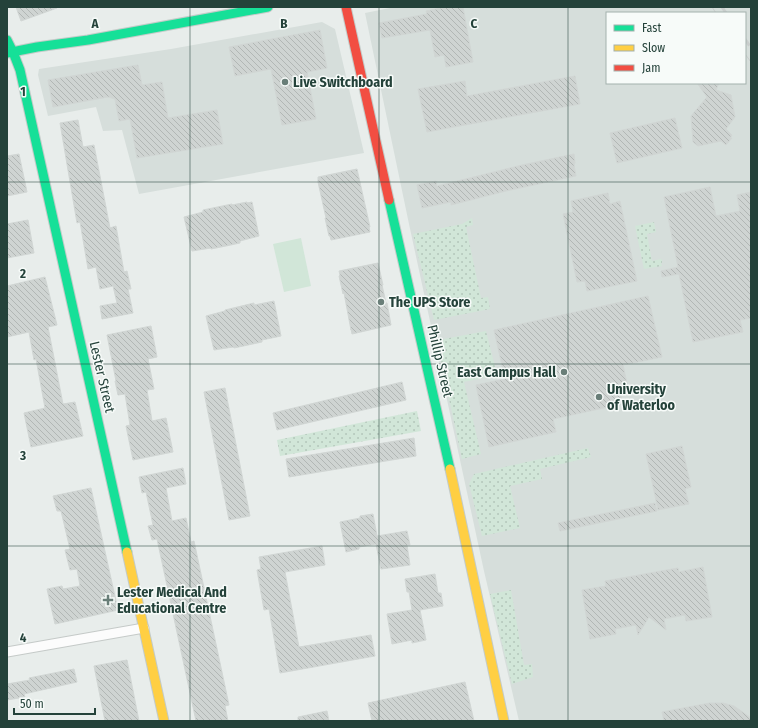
<svg xmlns="http://www.w3.org/2000/svg" width="758" height="728" font-family="'Fira Sans Condensed',sans-serif">
	<style>
		.built { fill: #d6dedb; fill-rule: evenodd }
		.grass { fill: url(#grass-dots) }
		.pitch { fill: #d1e6d8 }
		.building { fill: url(#building-back-hatch); stroke: #d1d6d4 }
		.lines { fill: none; stroke-linecap: round; stroke-linejoin: round }
		.street-casing { stroke: #c5cac8; stroke-width: 11 }
		.fast-casing { stroke: #c3cbc8; stroke-width: 11 }
		.slow-casing { stroke: #c3cbc8; stroke-width: 11 }
		.jam-casing { stroke: #c3cbc8; stroke-width: 11 }
		.street { stroke: #fcfcfc; stroke-width: 9 }
		.fast { stroke: #16e098; stroke-width: 9 }
		.slow { stroke: #ffcf43; stroke-width: 9 }
		.jam { stroke: #f24e42; stroke-width: 9 }
		.tram { stroke: #c9cdcc; stroke-width: 1 }
		.rail { stroke: #c9cdcc; stroke-width: 3; stroke-dasharray: 8 4; stroke-linecap: butt }
		.grid { fill: none; stroke: #24423a; stroke-width: 1; stroke-opacity: 0.55 }
		.poi-dot { fill: #697e78; stroke: #f7fbf9; stroke-width: 1.5 }
		.labels { text-anchor: middle; dominant-baseline: central; stroke-width: 3; stroke-linejoin: round; paint-order: stroke }
		.poi-label { font-size: 14px; font-weight: bold; fill: #24423a; stroke: #f7fbf9; text-anchor: start }
		.street-label { font-size: 14px; fill: #24423a; stroke: #f7fbf9 }
		.grid-label { font-size: 13px; text-anchor: middle; font-weight: bold; fill: #24423a; stroke: #f7fbf9; stroke-width: 3; stroke-linejoin: round; paint-order: stroke }
	</style>
	<defs>
		<pattern id="grass-dots" width="8" height="8" patternUnits="userSpaceOnUse"><rect width="8" height="8" fill="#d1e6d8"/><path d="M2 2h.1M6 6h.1" fill="none" stroke="#b3c6ba" stroke-width="1.8" stroke-linecap="round"/></pattern>
		<pattern id="building-back-hatch" width="6" height="6" patternUnits="userSpaceOnUse"><rect width="6" height="6" fill="#cfd4d2"/><path d="M-1 5l2 2M0 0l6 6M5-1l2 2" fill="none" stroke="#b2b7b5"/></pattern>
	</defs>
	<rect width="100%" height="100%" fill="#e8edeb"/>
	<g class="built">
		<path d="M395,7H751V721H519L484,571L409,224L365,13ZM607,13H745V83H607Z"/>
		<polygon points="322,22 335,29 364,153 139,194 122,130 103,131 96,107 48,116 38,75 39,69 171,49"/>
	</g>
	<g class="grass">
		<polygon points="472,218 473,225 466,227 481,298 488,297 490,309 434,320 413,234 462,224"/>
		<polygon points="654,222 656,232 647,234 652,261 661,259 662,260 662,263 661,263 662,266 644,269 635,226"/>
		<polygon points="486,331 497,375 464,382 481,454 462,459 438,348 444,339"/>
		<polygon points="417,411 421,431 280,456 277,440"/>
		<polygon points="588,448 591,457 540,469 542,479 510,486 520,528 482,536 469,484 474,474"/>
		<polygon points="511,590 524,665 532,664 533,677 512,684 490,594"/>
	</g>
	<polygon class="pitch" points="301,238 311,286 284,292 273,244"/>
	<g class="building">
		<polygon points="16,7 57,7 57,8 21,21"/>
		<polygon points="446,7 463,7 473,62 446,67 444,55 435,57 430,30 382,38 379,23 427,14 426,11"/>
		<polygon points="320,30 327,68 307,72 316,119 282,125 271,69 235,76 229,47"/>
		<polygon points="138,65 142,85 162,82 168,118 217,110 223,144 137,158 130,119 119,121 115,99 108,97 53,107 48,80"/>
		<polygon points="575,76 580,104 427,132 418,89 465,81 467,96"/>
		<polygon points="697,83 719,83 716,90 731,95 735,117 726,129 732,135 730,138 732,138 726,145 721,141 698,146 693,142 691,116 707,97"/>
		<polygon points="675,118 682,148 617,163 610,133"/>
		<polygon points="78,120 83,147 94,145 110,228 116,226 124,272 127,271 131,289 128,289 133,313 102,319 100,306 117,303 113,286 100,289 96,267 88,269 80,222 77,223 60,123"/>
		<polygon points="19,154 27,192 7,196 7,156"/>
		<polygon points="574,154 575,163 574,165 576,176 506,191 451,205 451,202 422,208 417,185 436,181 437,186 522,165"/>
		<polygon points="357,169 370,227 369,227 370,232 331,240 330,236 329,236 325,218 326,218 318,182 318,177"/>
		<polygon points="710,187 716,216 740,211 737,195 751,192 751,318 740,320 743,332 693,342 679,274 662,277 661,271 678,267 664,197"/>
		<polygon points="608,193 610,204 620,201 637,281 587,291 585,281 577,282 563,214 573,212 571,201"/>
		<polygon points="247,202 247,203 252,202 259,236 240,241 240,243 226,246 211,249 211,248 192,251 184,217 203,212 203,210 232,204 232,205"/>
		<polygon points="28,220 34,253 7,258 7,224"/>
		<polygon points="378,263 383,285 382,285 386,303 387,303 391,325 352,334 351,329 351,330 344,293 343,294 339,276 340,275 339,271"/>
		<polygon points="45,277 57,325 48,327 63,404 75,402 83,436 31,447 24,413 45,408 36,359 34,360 29,332 7,337 7,286"/>
		<polygon points="648,296 662,357 623,365 628,388 620,390 622,404 553,419 556,432 489,447 476,385 505,379 494,330"/>
		<polygon points="274,301 281,336 262,340 262,342 234,348 233,347 214,350 206,316 225,311 225,310 254,303 254,305"/>
		<polygon points="151,326 157,357 148,359 154,389 147,390 152,421 166,418 173,452 133,460 126,426 130,425 125,394 118,395 115,381 116,381 107,335"/>
		<polygon points="402,382 406,400 277,430 273,413"/>
		<polygon points="225,388 250,516 229,520 204,392"/>
		<polygon points="414,438 416,456 289,477 286,459"/>
		<polygon points="682,446 691,487 685,489 689,504 658,510 646,454"/>
		<polygon points="183,468 186,484 166,488 172,521 186,518 191,542 194,541 229,705 225,706 228,721 196,721 157,539 152,540 148,526 153,525 146,492 142,493 139,477"/>
		<polygon points="91,488 118,610 55,624 47,589 62,586 63,589 80,586 77,569 70,570 65,550 70,549 61,511 57,511 53,496"/>
		<polygon points="655,503 657,511 560,531 558,523"/>
		<polygon points="373,514 377,536 407,531 410,545 407,545 410,565 381,569 376,544 359,547 359,549 346,552 340,522 360,518 360,516"/>
		<polygon points="322,546 325,565 285,572 299,647 371,635 375,656 280,673 269,609 264,610 257,570 261,569 259,557"/>
		<polygon points="703,567 712,617 686,621 685,615 664,619 666,630 649,617 638,635 636,625 615,629 616,634 590,639 582,590 606,586 605,581 678,568 679,572"/>
		<polygon points="435,574 438,593 441,593 443,606 420,610 426,640 412,643 412,640 392,644 387,614 412,610 409,592 407,592 405,579"/>
		<polygon points="127,660 139,721 105,721 94,666"/>
		<polygon points="74,669 77,682 24,694 25,697 7,700 7,684 30,680 29,678"/>
		<polygon points="465,682 474,721 372,721 368,703"/>
		<polygon points="710,703 723,703 734,706 751,718 751,721 664,721 662,712"/>
		<polygon points="327,711 329,721 298,721 298,717"/>
	</g>
	<g class="lines">
		<g class="street-casing">
			<polyline id="street" points="7,652 144,628"/>
		</g>
		<g class="fast-casing">
			<g id="fast">
				<polyline points="7,40 13,52 20,70 127,552"/>
				<polyline points="7,53 37,47 88,40 268,7"/>
				<polyline points="389,200 450,469"/>
			</g>
		</g>
		<g class="slow-casing">
			<g id="slow">
				<polyline points="450,469 504,721"/>
				<polyline points="127,552 164,721"/>
			</g>
		</g>
		<g class="jam-casing">
			<polyline id="jam" points="346,7 389,200"/>
		</g>
		<use href="#street" class="street"/>
		<use href="#fast" class="fast"/>
		<use href="#slow" class="slow"/>
		<use href="#jam" class="jam"/>
		<g class="tram">
			<polyline points="712,7 716,13"/>
			<polyline points="745,54 751,62"/>
		</g>
		<g class="rail">
			<polyline points="722,7 726,13"/>
			<polyline points="745,39 751,48"/>
		</g>
	</g>
	<path class="grid" d="M190,7V721M379,7V721M568,7V721M7,182H751M7,364H751M7,546H751"/>
	<g class="poi-dot">
		<circle cx="285" cy="82" r="4"/>
		<circle cx="381" cy="302" r="4"/>
		<circle cx="564" cy="372" r="4"/>
		<circle cx="599" cy="397" r="4"/>
		<path d="M106 594h4v4h4v4h-4v4h-4v-4h-4v-4h4z"/>
	</g>
	<g class="labels">
		<g class="poi-label">
			<text x="293" y="82">Live Switchboard</text>
			<text x="389" y="302">The UPS Store</text>
			<text x="556" y="372" text-anchor="end">East Campus Hall</text>
			<text x="607" y="389">University<tspan x="607" dy="16">of Waterloo</tspan></text>
			<text x="117" y="592">Lester Medical And<tspan x="117" dy="16">Educational Centre</tspan></text>
		</g>
		<g class="street-label">
			<text transform="translate(440 361) rotate(77)">Phillip Street</text>
			<text transform="translate(102 377) rotate(77)">Lester Street</text>
		</g>
	</g>
	<g class="grid-label">
		<text x="95" y="28">A</text>
		<text x="284" y="28">B</text>
		<text x="474" y="28">C</text>
		<text x="23" y="96">1</text>
		<text x="23" y="278">2</text>
		<text x="23" y="460">3</text>
		<text x="23" y="642">4</text>
	</g>
	<rect width="758" height="728" fill="none" stroke="#24423a" stroke-width="16"/>
	<rect x="606" y="12" width="140" height="72" fill="#f7fbf9" stroke="#a3b1ad"/>
	<rect x="614" y="25" width="20" height="6" fill="#16e098" stroke="#a3b1ad"/>
	<text x="642" y="32" font-size="12" fill="#24423a">Fast</text>
	<rect x="614" y="45" width="20" height="6" fill="#ffcf43" stroke="#a3b1ad"/>
	<text x="642" y="52" font-size="12" fill="#24423a">Slow</text>
	<rect x="614" y="65" width="20" height="6" fill="#f24e42" stroke="#a3b1ad"/>
	<text x="642" y="72" font-size="12" fill="#24423a">Jam</text>
	<path d="M14 708v6h81v-6" fill="none" stroke="#24423a" stroke-width="2"/>
	<text x="20" y="708" font-size="12" fill="#24423a" stroke="#f7fbf9" stroke-width="3" paint-order="stroke">50 m</text>
</svg>
